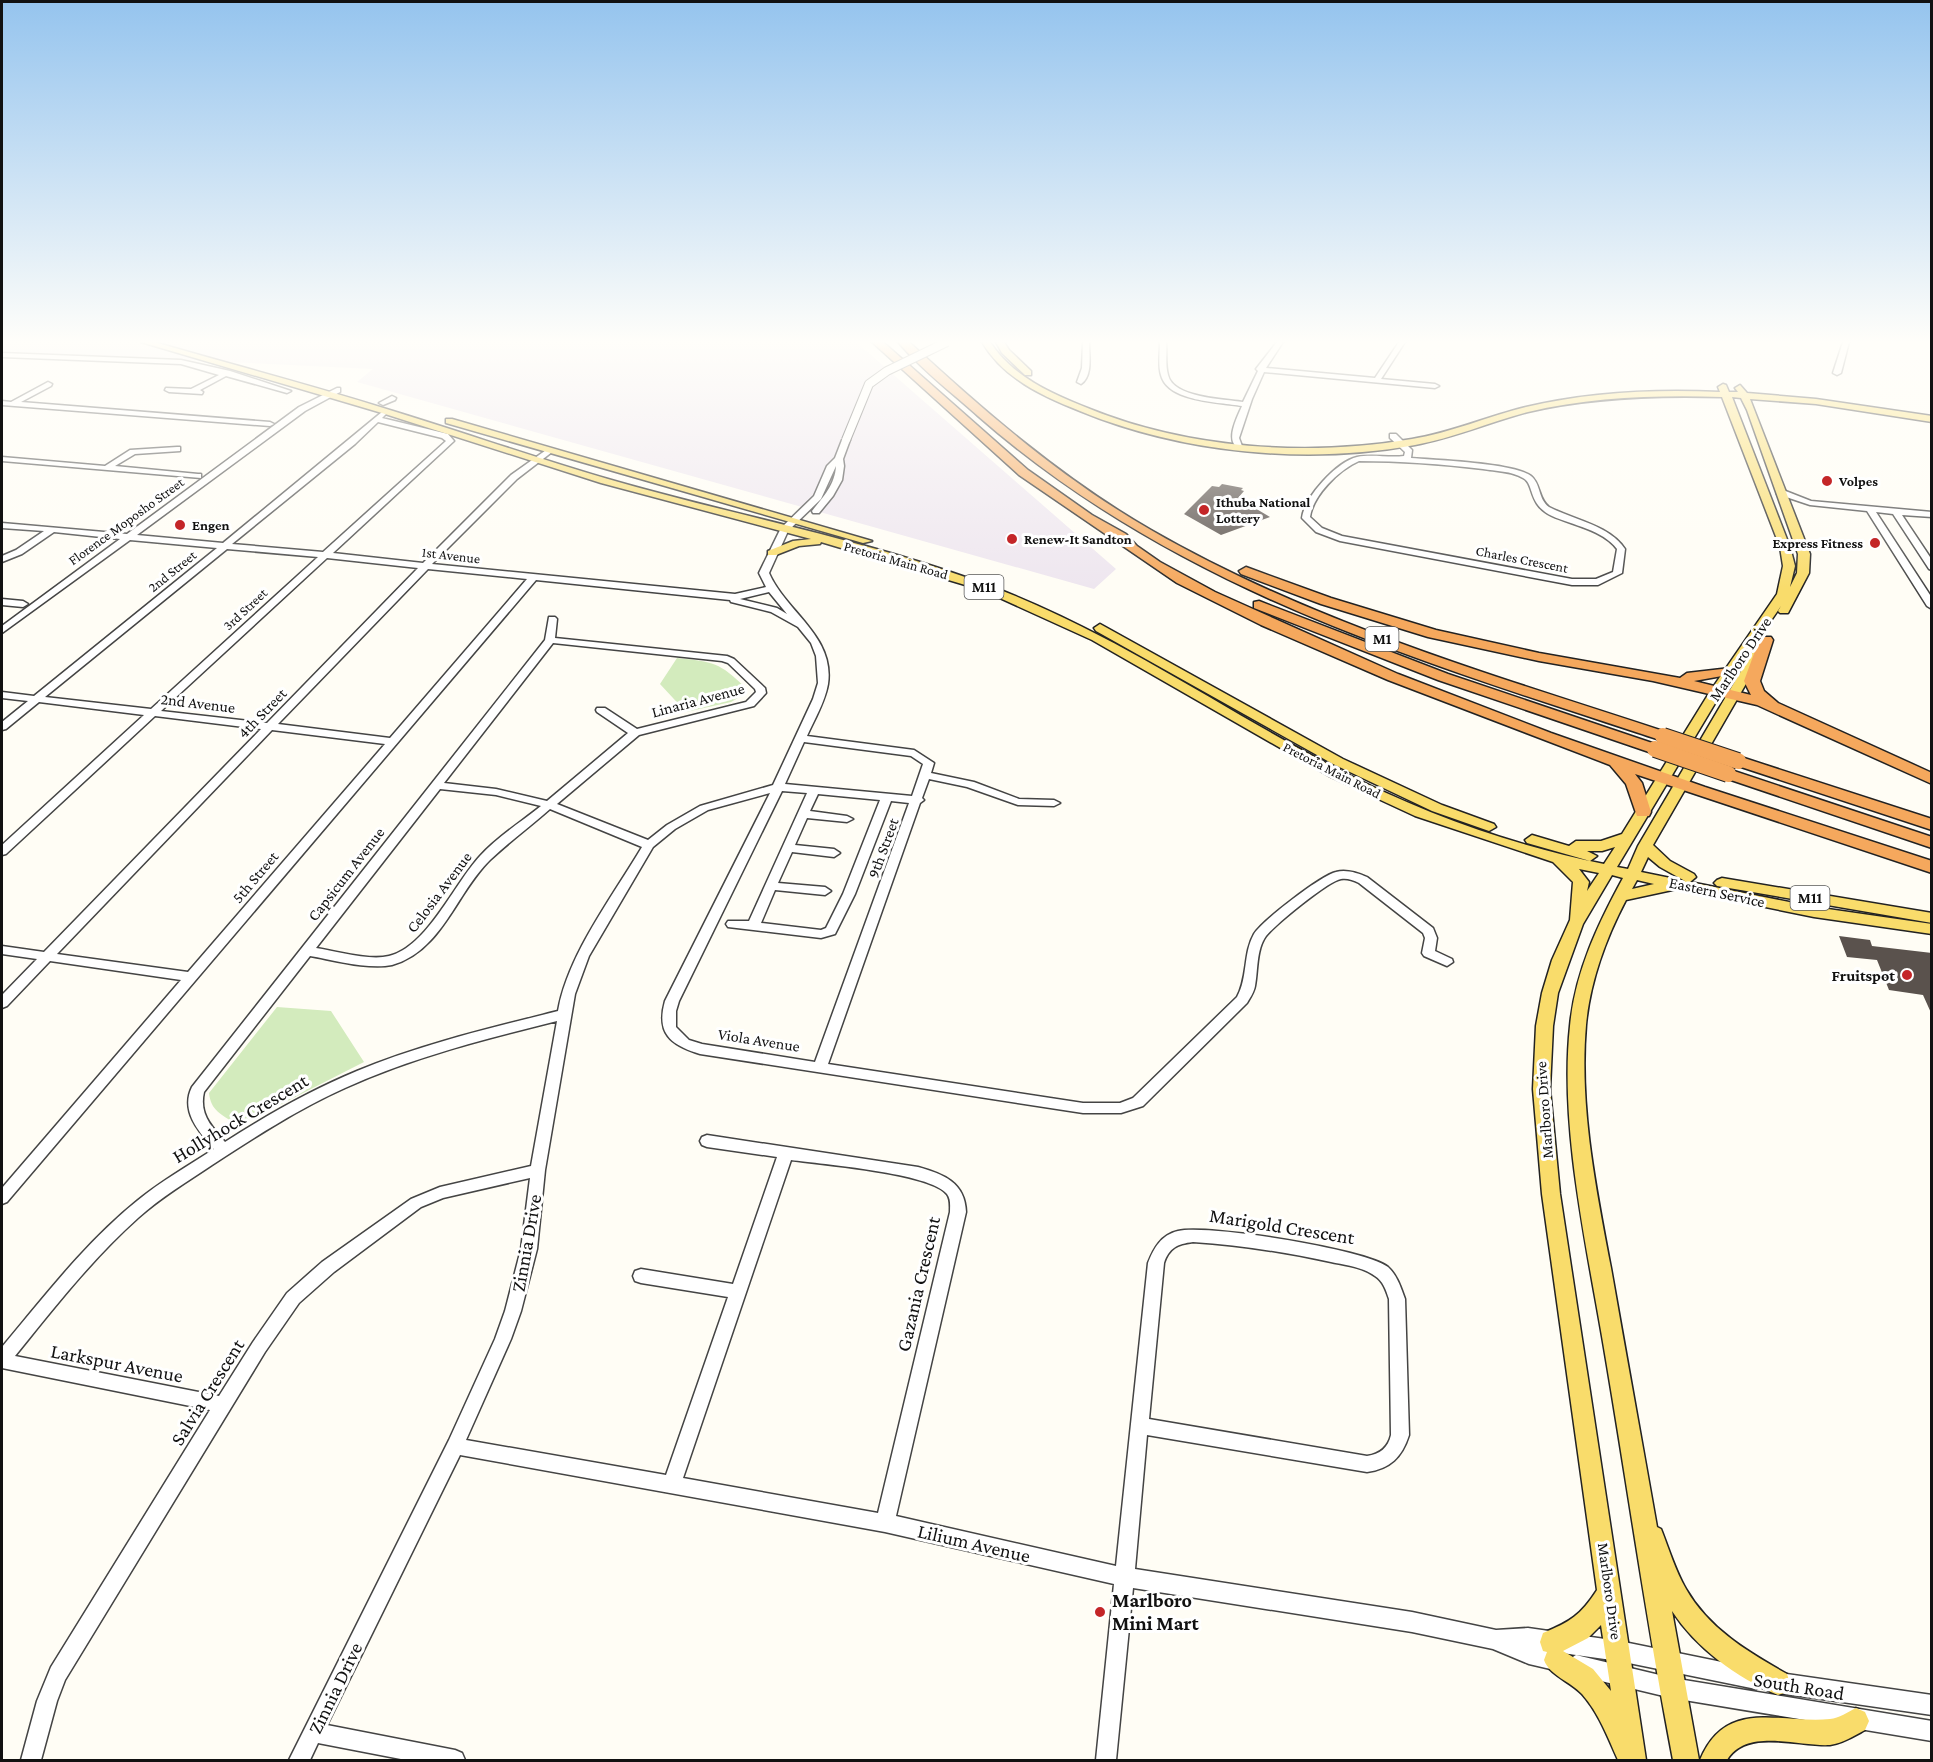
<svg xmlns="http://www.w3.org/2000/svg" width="1933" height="1762" font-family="'Crimson Pro',serif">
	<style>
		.industrial { fill: #eee6ef }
		.green { fill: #d3ebbd }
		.building { fill: #5a524d }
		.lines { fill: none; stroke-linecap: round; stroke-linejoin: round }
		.minor-casing { stroke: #444; stroke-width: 3 }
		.major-casing { stroke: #222; stroke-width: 3 }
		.highway-casing { stroke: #222; stroke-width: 3 }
		.minor { fill: #fff; fill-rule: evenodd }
		.major { fill: #f9dc6b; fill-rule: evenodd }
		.highway { fill: #f5a85d; fill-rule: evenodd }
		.minor-bridge-casing { stroke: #444; stroke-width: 10; stroke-linecap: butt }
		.highway-bridge-casing { stroke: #222; stroke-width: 18; stroke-linecap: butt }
		.minor-bridge { stroke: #fff; stroke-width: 8 }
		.highway-bridge { stroke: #f5a85d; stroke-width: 16 }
		.poi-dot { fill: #c42628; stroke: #fff; stroke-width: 2 }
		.labels { text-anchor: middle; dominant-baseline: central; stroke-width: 6; stroke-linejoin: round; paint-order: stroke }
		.far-poi-label { font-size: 14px; font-weight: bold; fill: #111; stroke: #fff; text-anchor: start }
		.far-street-label { font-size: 14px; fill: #111; stroke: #fff }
		.shield { fill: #fff; stroke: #585858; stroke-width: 1.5 }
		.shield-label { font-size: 15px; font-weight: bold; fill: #111 }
		.street-label { font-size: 16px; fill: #111; stroke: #fff }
		.poi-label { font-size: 16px; font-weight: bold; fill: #111; stroke: #fff; text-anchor: end }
		.near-street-label { font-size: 20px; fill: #111; stroke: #fff }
		.near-poi-label { font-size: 20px; font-weight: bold; fill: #111; stroke: #fff; text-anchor: start }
	</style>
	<rect width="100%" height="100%" fill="#fffdf5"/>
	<polygon class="industrial" points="2,342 856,342 1116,569 1094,589 357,382 373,369 2,351"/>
	<g class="green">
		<path d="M677,658C714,662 719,662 746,688L745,694L731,702L686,712L660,684Z"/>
		<path d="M277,1007L331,1011L364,1062L246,1122L236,1124C221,1114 211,1111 209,1093Z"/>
	</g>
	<g class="building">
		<polygon points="1222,484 1243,488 1241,490 1244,491 1238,498 1270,517 1221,535 1184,514 1212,486 1219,487"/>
		<polygon points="1839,936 1870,940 1872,946 1932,953 1932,1015 1923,995 1889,990 1877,960 1847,957"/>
	</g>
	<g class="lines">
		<g class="minor-casing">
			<g id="minor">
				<path d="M1083,342H1089C1089,355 1093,376 1081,384L1077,382L1082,368Z"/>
				<path d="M1160,342H1166C1167,352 1165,365 1168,375C1173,398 1224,399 1243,402L1258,371L1256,369L1277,342H1283L1266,368L1375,378L1399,342H1405L1381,379L1435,384L1439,386L1435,388L1264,372L1252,399L1239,438L1242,446L1238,448C1225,440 1237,418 1242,406C1219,402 1168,402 1161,375C1158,366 1160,352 1160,342Z"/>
				<polygon points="1843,342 1849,342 1841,373 1837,375 1833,373"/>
				<polygon points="2,353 181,360 230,371 291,391 287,393 226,376 200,390 203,392 202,394 169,392 165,390 166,388 191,389 219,375 181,364 2,357"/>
				<polygon points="48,382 52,384 51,386 21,402 270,422 274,424 270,426 2,405 2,401 11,402"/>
				<path d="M337,388H340V392L305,411L137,535L223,543L382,412L386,414L382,418L448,434L454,441L333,553L423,563L511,475L549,448L553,450L552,452L517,479L432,564L735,594L766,587L759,573L781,528L814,496L827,466L835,458L842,440L849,438L850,440L843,459L844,466L842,480L833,496L819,513H813L812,511C823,497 835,485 836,466L821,499L788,531L769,573C786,612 835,636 828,684C825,702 814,720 807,736L914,750L934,763L931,773L974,782L1019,799L1054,800L1060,803L1054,806L1018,805L967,787L929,779L922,798L924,800L920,803L828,1064L1083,1103H1120L1133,1098L1237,997C1248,978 1243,953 1254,934C1262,921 1320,876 1336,872C1346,869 1358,873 1367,877L1433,928L1437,938L1435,951L1452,959L1453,962L1447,966L1424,956L1422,953L1425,938L1423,933L1359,883C1353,880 1347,878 1341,879C1328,881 1275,925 1266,936C1256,950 1258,971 1255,986C1254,992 1250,998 1247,1003L1143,1106L1121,1113H1083L700,1054C670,1045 656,1033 665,1001L770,793L708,810L675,829L653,847L589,956L575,994L545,1170L537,1249L521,1311L511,1339L466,1440L666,1475L728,1297L641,1283L635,1281L633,1276L635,1271L641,1269L733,1284L777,1157L707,1147L702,1145L700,1141L702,1137L707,1135L918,1167C943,1174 965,1182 966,1212L896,1516L1116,1566L1148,1263C1154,1248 1161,1235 1178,1231C1207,1224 1365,1249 1388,1267C1397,1275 1401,1288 1405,1299L1409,1435C1402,1457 1390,1469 1367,1472L1147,1435L1135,1569L1412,1612L1496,1630L1528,1628L1619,1641L1756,1669L1763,1672L1765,1677L1773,1672L1932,1695V1715L1773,1692L1766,1689L1764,1684L1756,1689L1619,1661L1562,1653L1566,1654L1568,1660L1576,1655L1672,1678L1932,1721V1741L1672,1698L1576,1675L1569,1672L1567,1666L1559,1671L1529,1664L1493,1649L1412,1632L1133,1588L1116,1760H1096L1114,1584L885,1532L460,1455L327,1725L455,1750L462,1753L465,1760H406L318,1743L310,1760H289L449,1440L495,1339L505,1311L521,1249L530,1178L443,1198L421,1207L334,1272L299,1303L265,1352L65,1680L57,1701L41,1760H21L37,1701L51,1667L210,1410L2,1368V1347C44,1297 85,1243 137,1201C161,1181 188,1166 214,1149C199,1132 180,1111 192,1087L545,640L549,617H555L557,619L555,638L727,656L734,659L765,688L766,693L754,706L639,735L557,804L648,840L667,825L700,806L773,785L813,699L818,683L816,656L811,643L798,627L771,612L731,602L730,600L536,580L7,1202L2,1204V1188L181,980L50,961L7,1006L2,1008V995L37,959L2,954V946L44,952L261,729L155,716L6,854L2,855V845L144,715L39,702L6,729L2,730V722L28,701L2,698V692L34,696L217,548L130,540L2,633V626L120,539L54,532L22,554L2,562V556L16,550L44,531L2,528V523L127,534L299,407ZM378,422L442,438L446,441L323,552L232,544L355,444ZM227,549L318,557L151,709L45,697ZM327,558L418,568L267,723L161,711ZM428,569L527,579L390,738L278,724ZM769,592L787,614L777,608L740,599ZM553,643L722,661L728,663L755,689L756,692L746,702L637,729L605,708H597L596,710L597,712L628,733L547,801L496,789L444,783ZM272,730L385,744L188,972L57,954ZM804,742L911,756L923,764L912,796L785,784ZM440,789L496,795L541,806C521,822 497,837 480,856C454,884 427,947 389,956C369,961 336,951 316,948ZM782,791L807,793L749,921H728L726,924L728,927L821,938L835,934L855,894L891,801L909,803L815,1062L702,1044L689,1040L676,1027V1011L679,1001ZM818,794L880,800L843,894L826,928L821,930L761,923L775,890L825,895L831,891L825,887L778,883L792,852L834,857L840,853L834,849L795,845L807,818L847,822L853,819L847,816L810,811ZM550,809L642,847C613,896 568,954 558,1011C491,1028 422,1044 357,1071C311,1090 267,1115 225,1142C211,1126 199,1114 204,1092L310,956C333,960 369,970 392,965C442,951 456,893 490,860C509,842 531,826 550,809ZM557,1021L531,1166L440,1187L411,1199L322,1262L287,1293L253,1342L219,1396L15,1356C54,1308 92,1259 138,1218C161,1197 187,1182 212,1165C255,1137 298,1109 345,1088C413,1057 485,1039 557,1021ZM791,1160C821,1164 931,1173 947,1194C951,1199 950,1206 950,1212L878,1513L683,1478ZM1193,1242C1239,1245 1285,1252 1331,1262C1345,1265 1363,1267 1375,1276C1383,1281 1386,1290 1389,1299L1391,1435C1388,1448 1380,1454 1367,1456L1149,1419L1164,1263C1169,1248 1177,1244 1193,1242Z"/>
				<polygon points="392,396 396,398 395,400 383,405 379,403"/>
				<path d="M1390,434H1396L1412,450L1411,458C1434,460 1515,463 1531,476C1541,484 1538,499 1549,507C1574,520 1609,525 1625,549L1622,573L1598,585H1572L1340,541L1316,532L1302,518C1304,498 1336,462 1357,457C1372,454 1389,458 1404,456L1405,452L1390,438ZM1359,461C1400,461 1442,464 1483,469C1495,471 1512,471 1523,478C1535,484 1527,504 1552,516C1572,525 1603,530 1617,549L1613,572L1596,579H1572L1342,536L1322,528L1310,517C1313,495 1339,470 1359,461Z"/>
				<polygon points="177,447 180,447 180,451 135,454 115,466 198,474 201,474 201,478 2,461 2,457 105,466 130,450"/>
				<polygon points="1777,490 1783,490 1811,501 1932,512 1932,517 1902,515 1932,560 1932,570 1929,569 1893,514 1876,512 1932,598 1932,609 1927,606 1867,511 1810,505 1777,494"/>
				<polygon points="2,599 23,601 28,604 23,607 2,605"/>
			</g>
		</g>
		<g class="major-casing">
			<g id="major">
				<path d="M141,342H154C233,365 314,386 393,411C465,433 536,458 608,479C735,516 867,539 990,586C1115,633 1223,710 1341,771C1422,813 1514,846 1604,864L1615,847L1602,851H1587L1597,856L1590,861L1527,843L1525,840L1532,835L1569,846L1576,841H1601L1622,834L1711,690L1777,594L1783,566L1780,547L1722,397C1658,395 1591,397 1528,412C1490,422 1454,438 1415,445C1306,465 1182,453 1080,411C1042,396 1003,378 982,342H990C1013,377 1052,394 1090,409C1189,449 1308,457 1412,439C1451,433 1488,416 1526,407C1589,392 1655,389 1720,392L1718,387L1723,384L1726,385L1729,392H1738L1735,388L1740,385L1747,393L1816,399L1932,416V422L1816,404L1750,399L1810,554L1809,573L1788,613H1780L1778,611L1781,606L1723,690L1617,867L1628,869L1638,846L1754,649L1760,645L1766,649L1653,845L1670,861L1694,874L1696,877L1690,882L1814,907L1932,924V934L1814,917L1677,889L1626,900C1606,938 1590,982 1586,1025C1579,1106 1596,1189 1611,1268C1626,1355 1642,1441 1657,1527L1661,1529C1669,1549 1675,1570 1686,1589C1709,1629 1748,1652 1787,1674L1790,1683L1787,1692L1778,1695C1737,1678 1696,1648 1672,1611L1699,1760H1673C1647,1626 1628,1489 1605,1354C1588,1251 1559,1129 1570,1026C1575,972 1598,924 1623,878L1612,875L1583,924L1558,993L1553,1026L1550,1089L1560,1194L1646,1760H1618C1608,1738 1599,1713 1582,1694C1570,1681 1550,1676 1544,1660L1547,1652L1543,1651L1540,1642L1543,1633C1570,1622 1581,1615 1597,1590L1542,1194L1533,1089L1536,1026L1542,993L1552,960L1570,920L1573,882L1553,862L1415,816L1331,777L1092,640L982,590L821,542L820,544L799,546L776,555H768V551L793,541L811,539L601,483L382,413ZM1732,397L1741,398L1747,410L1798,554L1797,573L1790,587L1795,566L1790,547ZM1648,857L1660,867L1685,881L1641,872ZM1579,869L1599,873L1587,891L1589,882ZM1637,880L1654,884L1632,889ZM1601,1625L1611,1691L1593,1669L1563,1651L1588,1638Z"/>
				<polygon points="996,342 1004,342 1009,350 1031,371 1031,375 1025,375 1002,353"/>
				<polygon points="446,419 452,419 872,541 863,543 446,423"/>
				<polygon points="1100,624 1343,759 1442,805 1494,824 1496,827 1489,831 1432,811 1333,764 1096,631 1094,628"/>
				<polygon points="1722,878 1932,913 1932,923 1717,886 1714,883 1717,880"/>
				<path d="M1856,1708L1865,1712L1869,1721L1865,1730C1854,1736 1843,1743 1830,1745C1799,1747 1747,1727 1727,1760H1700C1726,1697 1780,1724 1830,1719C1839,1718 1848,1712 1856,1708Z"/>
			</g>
		</g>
		<g class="highway-casing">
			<g id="highway">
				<polygon points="872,342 883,342 1028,470 1092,515 1126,534 1137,546 1160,562 1215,592 1398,674 1551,733 1705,787 1932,861 1932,873 1635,774 1642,783 1651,812 1649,816 1637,816 1626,784 1610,765 1388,680 1261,625 1177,583 1019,475"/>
				<path d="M898,342H909C984,411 1062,479 1151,530C1312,623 1493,675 1669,733L1671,736L1663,741L1657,739C1414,659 1175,589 978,416C951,392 921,369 898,342Z"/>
				<polygon points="1246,567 1331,598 1436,630 1539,653 1680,678 1687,673 1739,667 1741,670 1739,673 1694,681 1751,695 1744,681 1759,640 1761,637 1771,637 1773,640 1760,681 1764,691 1778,703 1932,773 1932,784 1757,705 1653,681 1539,661 1428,637 1321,604 1241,574 1239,571"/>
				<polygon points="1259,601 1448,674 1661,746 1663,749 1661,752 1649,752 1438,680 1254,608 1254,602"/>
				<polygon points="1738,756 1932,819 1932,830 1732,764 1730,761"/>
				<polygon points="1728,769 1932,837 1932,848 1722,777 1720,774 1722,771"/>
			</g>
		</g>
		<use href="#minor" class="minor"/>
		<use href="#major" class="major"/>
		<use href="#highway" class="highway"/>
		<g class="minor-bridge-casing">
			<polyline id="minor-bridge" points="846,440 869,384 887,371 947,342"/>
		</g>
		<g class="highway-bridge-casing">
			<g id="highway-bridge">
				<polyline points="1663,736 1738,761"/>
				<polyline points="1655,749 1728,774"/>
			</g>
		</g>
		<use href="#minor-bridge" class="minor-bridge"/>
		<use href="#highway-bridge" class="highway-bridge"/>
	</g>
	<linearGradient id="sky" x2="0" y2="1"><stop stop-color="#95c4ee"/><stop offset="0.58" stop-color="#fffefa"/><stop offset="1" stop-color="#fffefa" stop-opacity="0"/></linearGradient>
	<rect width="1933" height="589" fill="url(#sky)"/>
	<g class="poi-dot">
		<circle cx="1827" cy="481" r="6"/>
		<circle cx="1204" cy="510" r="6"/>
		<circle cx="180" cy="525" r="6"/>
		<circle cx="1012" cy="539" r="6"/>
		<circle cx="1875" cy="543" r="6"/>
		<circle cx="1907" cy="975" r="6"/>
		<circle cx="1100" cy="1612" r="6"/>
	</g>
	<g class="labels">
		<g class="far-poi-label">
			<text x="1839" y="481">Volpes</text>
			<text x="1216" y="502">Ithuba National<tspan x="1216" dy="16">Lottery</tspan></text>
			<text x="192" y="525">Engen</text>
			<text x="1024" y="539">Renew-It Sandton</text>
			<text x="1863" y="543" text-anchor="end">Express Fitness</text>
		</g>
		<g class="far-street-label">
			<text transform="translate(126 521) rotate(-36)">Florence Moposho Street</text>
			<text transform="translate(451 555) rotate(7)">1st Avenue</text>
			<text transform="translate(1522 559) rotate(11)">Charles Crescent</text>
			<text transform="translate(896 560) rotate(16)">Pretoria Main Road</text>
			<text transform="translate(172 571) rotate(-39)">2nd Street</text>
			<text transform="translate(245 609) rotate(-43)">3rd Street</text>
			<text transform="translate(1332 770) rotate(27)">Pretoria Main Road</text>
		</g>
		<g class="shield">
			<rect x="964.5" y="575" width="39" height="24" rx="4.5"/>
			<rect x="1365.5" y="627" width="33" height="24" rx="4.5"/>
			<rect x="1790.5" y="886" width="39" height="24" rx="4.5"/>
		</g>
		<g class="shield-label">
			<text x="984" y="587">M11</text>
			<text x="1382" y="639">M1</text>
			<text x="1810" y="898">M11</text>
		</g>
		<g class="street-label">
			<text transform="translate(1740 659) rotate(-56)">Marlboro Drive</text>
			<text transform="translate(698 700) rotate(-15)">Linaria Avenue</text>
			<text transform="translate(198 703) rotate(7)">2nd Avenue</text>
			<text transform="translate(262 713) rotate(-46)">4th Street</text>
			<text transform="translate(883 848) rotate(-70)">9th Street</text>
			<text transform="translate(346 874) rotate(-52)">Capsicum Avenue</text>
			<text transform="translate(255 877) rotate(-50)">5th Street</text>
			<text transform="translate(439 892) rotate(-53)">Celosia Avenue</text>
			<text transform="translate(1717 892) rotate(12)">Eastern Service</text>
			<text transform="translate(759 1040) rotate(9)">Viola Avenue</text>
			<text transform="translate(1544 1110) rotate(-94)">Marlboro Drive</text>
			<text transform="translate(1610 1591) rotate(82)">Marlboro Drive</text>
		</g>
		<g class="poi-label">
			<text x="1895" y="975">Fruitspot</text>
		</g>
		<g class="near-street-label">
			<text transform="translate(240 1118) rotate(-31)">Hollyhock Crescent</text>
			<text transform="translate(1282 1226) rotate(9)">Marigold Crescent</text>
			<text transform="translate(526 1243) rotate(-80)">Zinnia Drive</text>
			<text transform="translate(918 1284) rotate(-77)">Gazania Crescent</text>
			<text transform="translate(117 1363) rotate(11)">Larkspur Avenue</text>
			<text transform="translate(207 1392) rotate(-58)">Salvia Crescent</text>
			<text transform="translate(974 1543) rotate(13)">Lilium Avenue</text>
			<text transform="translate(1799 1686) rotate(9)">South Road</text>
			<text transform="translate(335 1688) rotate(-64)">Zinnia Drive</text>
		</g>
		<g class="near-poi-label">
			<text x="1112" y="1600">Marlboro<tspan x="1112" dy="23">Mini Mart</tspan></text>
		</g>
	</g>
	<rect width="1933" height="1762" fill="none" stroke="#111111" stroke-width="6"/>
</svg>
